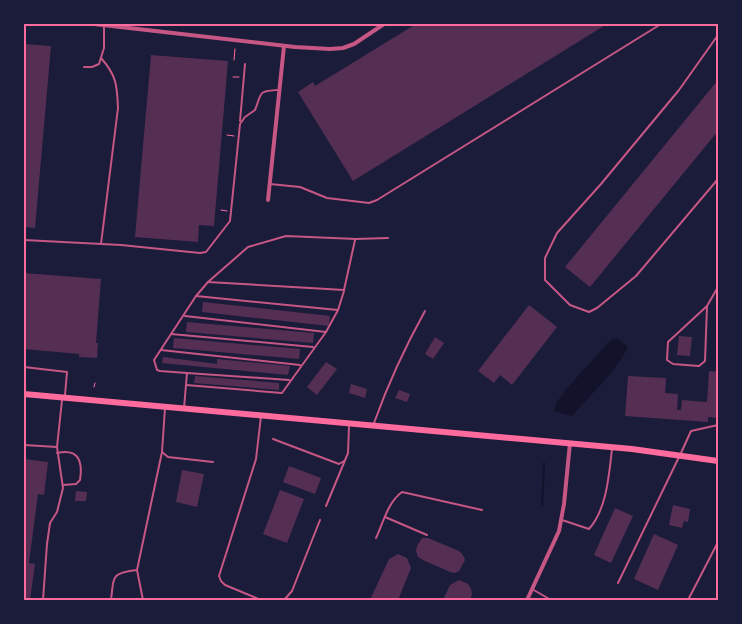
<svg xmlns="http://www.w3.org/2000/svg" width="742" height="624" font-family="Literata,serif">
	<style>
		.water { fill: #12122b }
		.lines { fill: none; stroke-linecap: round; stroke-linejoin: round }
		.stream { stroke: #12122b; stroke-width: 2 }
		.building { fill: #542f53 }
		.path { stroke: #ff6b9d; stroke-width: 1 }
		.service { stroke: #c65784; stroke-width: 2 }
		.minor { stroke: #c65784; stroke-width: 4 }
		.primary { stroke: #ff6b9d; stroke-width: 6 }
		.neatline { fill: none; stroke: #ff6b9d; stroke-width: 2 }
	</style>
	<rect width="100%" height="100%" fill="#1b1b3a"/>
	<path class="water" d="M617,338L628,347C615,373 591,394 572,416L554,411L557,402L567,388L611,340Z"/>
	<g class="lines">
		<polyline class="stream" points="542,505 544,463"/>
	</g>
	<g class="building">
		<polygon points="416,24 607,24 353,181 298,92 313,82 315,86"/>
		<polygon points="24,44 51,46 35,228 24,227"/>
		<polygon points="151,55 228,61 214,226 199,225 198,242 135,237"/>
		<polygon points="718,80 718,131 590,287 565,267"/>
		<polygon points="24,273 101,279 96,343 98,343 97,358 79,357 79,354 24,349"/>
		<polygon points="203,302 330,316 329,326 202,312"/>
		<polygon points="529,305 557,327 512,385 500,375 494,383 478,371"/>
		<polygon points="187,322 314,333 313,343 186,332"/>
		<polygon points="679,336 692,337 690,356 677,355"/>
		<polygon points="435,337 444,343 433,359 425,354"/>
		<polygon points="174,338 300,349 299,359 173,348"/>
		<polygon points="163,357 217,364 217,359 290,366 288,375 162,363"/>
		<polygon points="326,362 337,369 317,395 307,387"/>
		<polygon points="709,371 718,372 718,418 708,417 708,422 625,416 628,376 666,378 665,393 678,394 677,410 681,410 682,400 707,402"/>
		<polygon points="195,376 279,383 279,390 194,383"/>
		<polygon points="351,384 367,389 365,398 349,393"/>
		<polygon points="399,390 410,394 407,402 395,398"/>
		<polygon points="24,459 48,462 44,495 38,494 29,563 35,564 30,600 24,600"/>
		<polygon points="289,466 321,478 315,494 283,482"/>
		<polygon points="182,470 204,474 197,507 176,502"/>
		<polygon points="280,490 304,499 287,543 263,534"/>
		<polygon points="76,491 87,492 86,501 75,501"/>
		<polygon points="673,505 690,509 688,522 684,521 682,528 669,525"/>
		<polygon points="615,508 633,516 611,563 594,555"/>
		<polygon points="654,534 678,545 658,590 634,579"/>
		<polygon points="422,538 428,538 459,551 463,555 465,560 459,571 455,573 450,572 423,560 418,557 416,551 417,546"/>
		<polygon points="398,554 407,558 411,568 398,600 370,600 389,559"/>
		<polygon points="459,580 468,584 471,589 472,594 470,600 443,600 450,585"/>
	</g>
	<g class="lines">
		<g class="path">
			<polyline points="234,60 235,49"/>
			<polyline points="233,77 239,77"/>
			<polyline points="227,135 234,136"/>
			<polyline points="221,210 227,211"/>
			<polyline points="94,387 95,383"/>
		</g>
		<g class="service">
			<polyline points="718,35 679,90 601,184 557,233 545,258 545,280 570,305 589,312 597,308 636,276 718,179"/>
			<polyline points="84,67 92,67 99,64 104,48 104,25"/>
			<polyline points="240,121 245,64"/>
			<polyline points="270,184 300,187 327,198 369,203 377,200 661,24"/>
			<path d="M24,240L121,245L200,253L206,252L230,221L240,124L245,117L255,110C262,93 257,91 278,90"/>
			<path d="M101,244L118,108C117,86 117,76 101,58"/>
			<polyline points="208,282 344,290 355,240"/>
			<polyline points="707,306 705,361 699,366 673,364 667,360 668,342 707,306 718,287"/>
			<polyline points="338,310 344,291"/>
			<polyline points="185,316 326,332"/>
			<polyline points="171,334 313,347"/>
			<polyline points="161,350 300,365"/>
			<polyline points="24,367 67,372 65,395"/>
			<polyline points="187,373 289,380"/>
			<polyline points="186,385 282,393 326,332 338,310 196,296"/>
			<polyline points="165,408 162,452 168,457 213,462"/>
			<polyline points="184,408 187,373 160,371 157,370 154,360 196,296 208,282 248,247 286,236 356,239 388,238"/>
			<polyline points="261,416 256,459 219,576 221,581 225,585 261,600"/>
			<path d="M374,423C388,384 405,347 425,311"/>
			<polyline points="273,439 339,464 344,461"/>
			<polyline points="24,445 57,447 62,400"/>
			<path d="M57,453C79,448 83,462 80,480L76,484L63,485"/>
			<polyline points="681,453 691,431 718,425"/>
			<polyline points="326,506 348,453 349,426"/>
			<polyline points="385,517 427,535"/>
			<path d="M562,520L589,529C607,509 609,474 612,449"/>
			<path d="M376,538C383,523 388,502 402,492L482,510"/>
			<polyline points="618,583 679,457"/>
			<polyline points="532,589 551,600"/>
			<polyline points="43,600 47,544 50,523 57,512 63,488 57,447"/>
			<path d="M111,600C114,576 111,573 137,570"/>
			<polyline points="143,600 137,570 162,452"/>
			<polyline points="284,600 292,591 320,520"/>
			<polyline points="688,600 718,542 717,525 718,516"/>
		</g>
		<g class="minor">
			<polyline points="94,24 295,47 330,49 343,48 354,44 384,24"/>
			<polyline points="268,200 284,46"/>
			<polyline points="527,600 559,531 564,504 570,443"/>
		</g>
		<polyline class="primary" points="24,394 632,449 718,461"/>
	</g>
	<rect width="742" height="624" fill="none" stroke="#1b1b3a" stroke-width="50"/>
	<rect x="25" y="25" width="692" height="574" class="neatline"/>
</svg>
